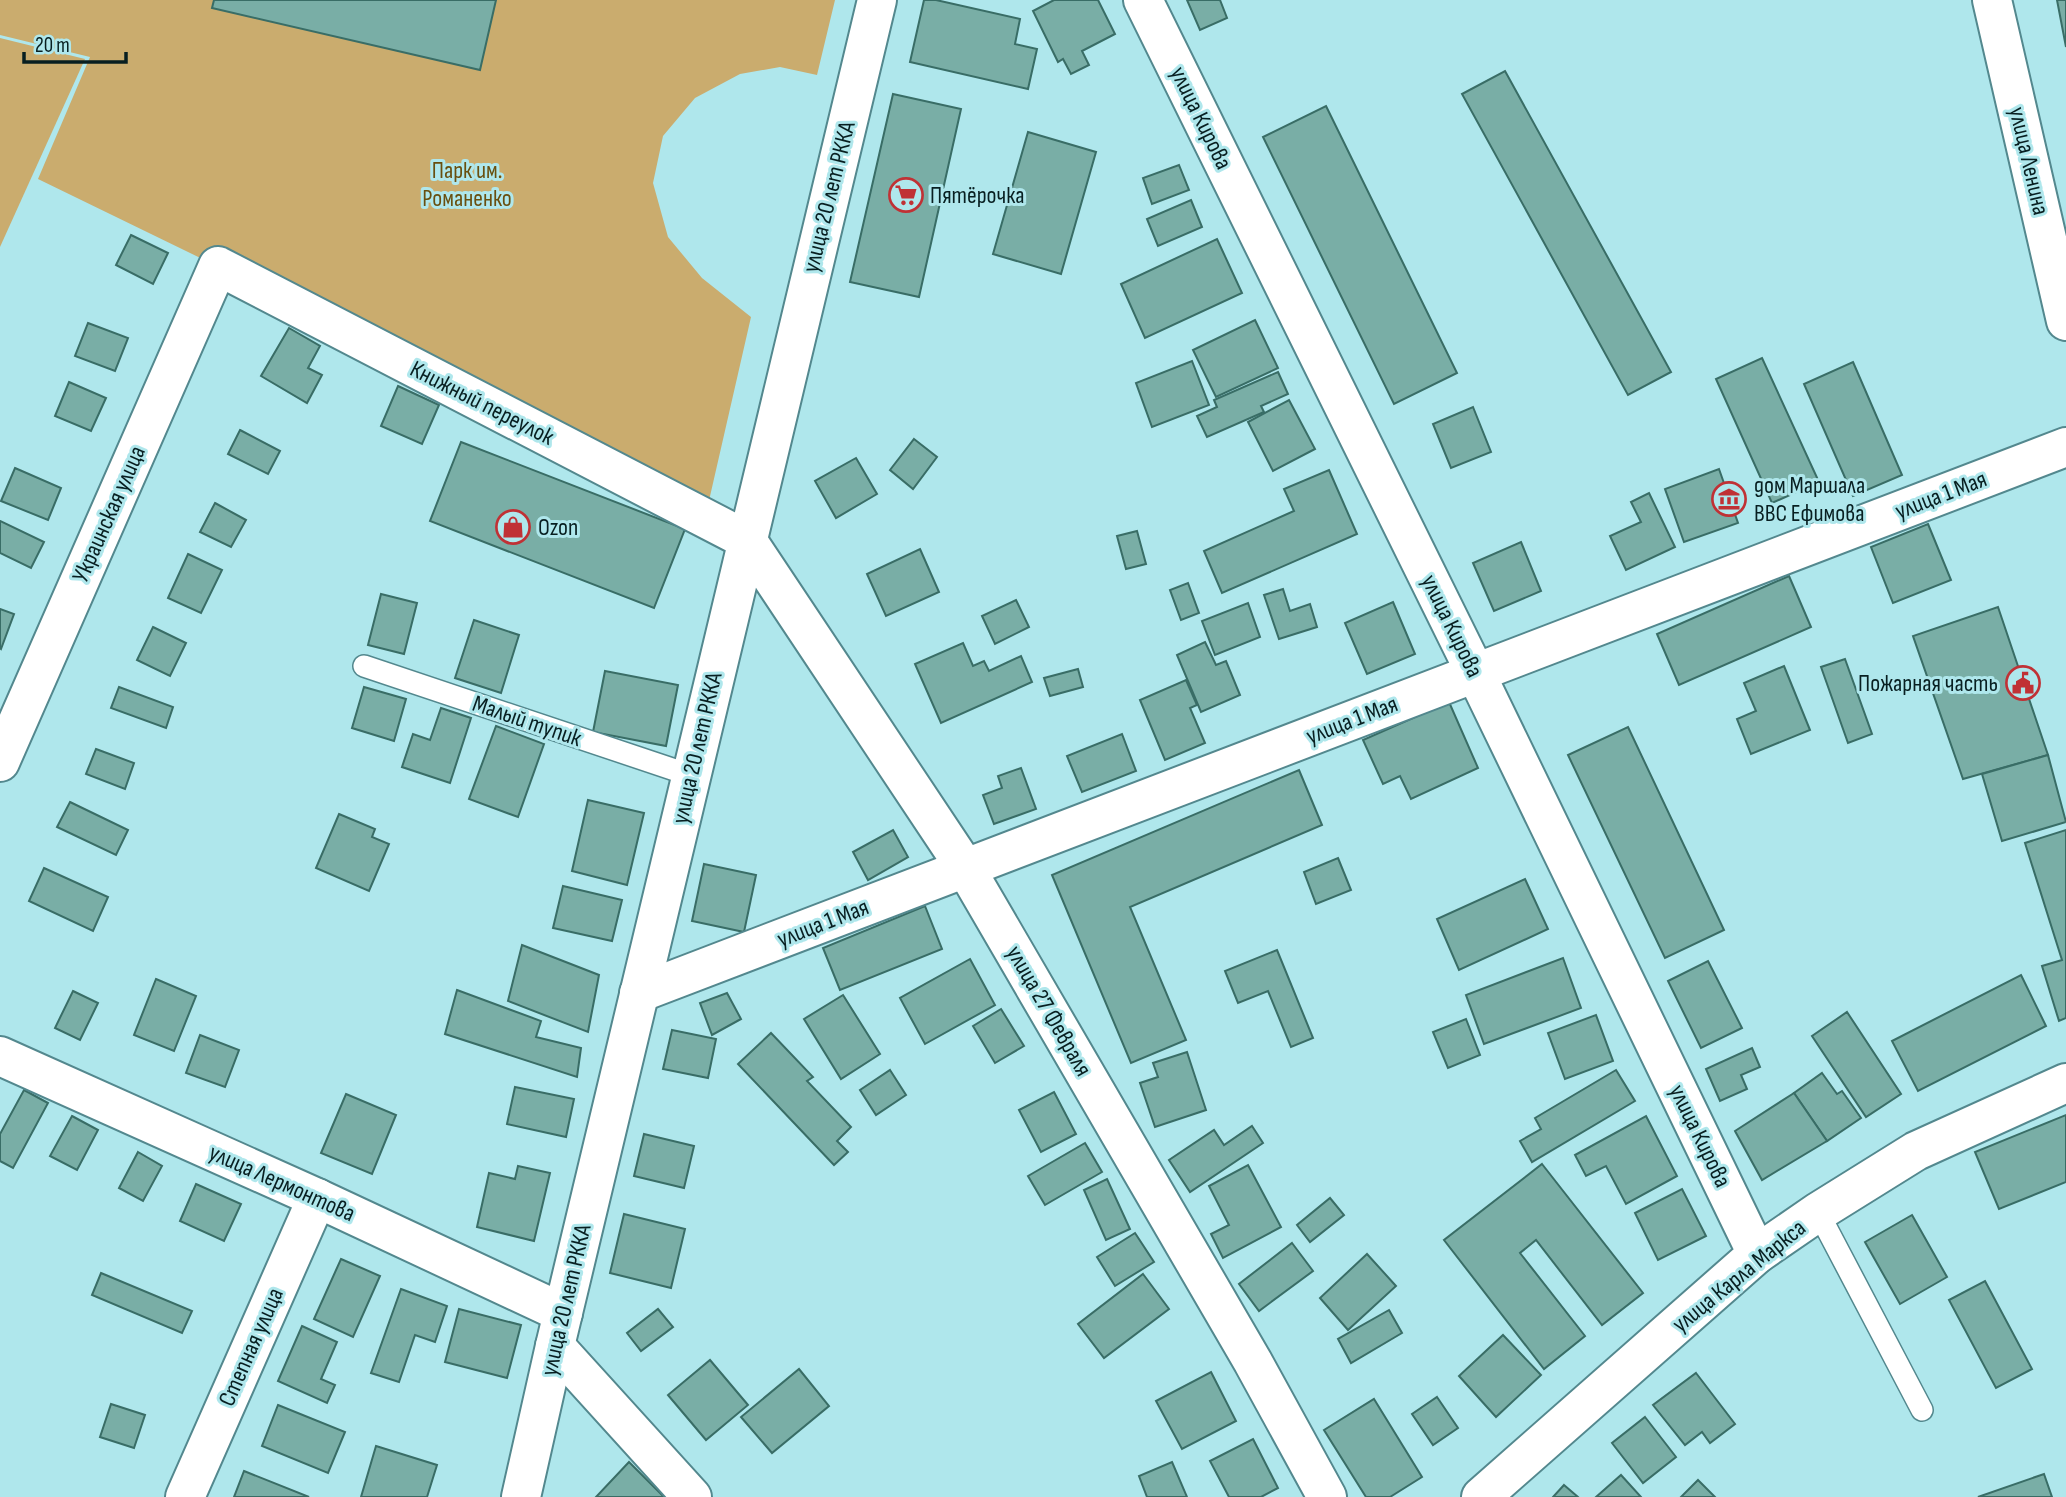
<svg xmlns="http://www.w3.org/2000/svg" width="2066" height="1497" font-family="'Sofia Sans Condensed',sans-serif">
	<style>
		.green { fill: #caac6e }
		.building { fill: #79aea6; stroke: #396d66; stroke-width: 2 }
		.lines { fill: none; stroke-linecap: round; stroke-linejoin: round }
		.lane-casing { stroke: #53888e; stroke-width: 24 }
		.street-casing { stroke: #53888e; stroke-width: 42 }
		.secondary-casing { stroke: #53888e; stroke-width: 42 }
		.lane { stroke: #fff; stroke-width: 21 }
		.street { stroke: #fff; stroke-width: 38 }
		.secondary { stroke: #fff; stroke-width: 38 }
		.labels { text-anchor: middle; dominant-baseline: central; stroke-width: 6; stroke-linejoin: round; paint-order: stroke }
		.street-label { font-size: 24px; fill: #081f21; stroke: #afe7ec }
		.park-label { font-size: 24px; fill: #694f0f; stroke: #afe7ec }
		.poi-label { font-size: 24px; fill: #081f21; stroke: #afe7ec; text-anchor: start }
	</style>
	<rect width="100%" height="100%" fill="#afe7ec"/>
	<g class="green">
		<polygon points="0,0 835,0 817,75 780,67 740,74 695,98 663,136 653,183 668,237 702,278 751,317 708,505 38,179 90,57 0,35"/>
		<polygon points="0,38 85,59 0,247"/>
	</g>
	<g class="building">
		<polygon points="214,0 496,0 480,70 212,8"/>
		<polygon points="924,0 936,0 1020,19 1015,44 1037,49 1028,89 910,62"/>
		<polygon points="1054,0 1098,0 1115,34 1082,51 1089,65 1071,74 1063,59 1058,62 1033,11"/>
		<polygon points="1187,0 1220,0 1227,18 1200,30"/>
		<polygon points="2057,0 2066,0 2066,47"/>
		<polygon points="1505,71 1671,372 1628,395 1462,94"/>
		<polygon points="893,94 961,109 919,297 850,282"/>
		<polygon points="1326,106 1457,373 1394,404 1263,137"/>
		<polygon points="1028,132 1096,152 1061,274 993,254"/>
		<polygon points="1179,165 1189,190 1152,204 1143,178"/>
		<polygon points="1191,200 1202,227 1158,246 1147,219"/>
		<polygon points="131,235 168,253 153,284 116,265"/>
		<polygon points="1217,239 1242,293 1145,338 1121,284"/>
		<polygon points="1255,320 1278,368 1216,397 1193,350"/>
		<polygon points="88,323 128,338 115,371 75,356"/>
		<polygon points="289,328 320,346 308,368 322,375 307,403 261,376"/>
		<polygon points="1762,358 1819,482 1772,503 1716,379"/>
		<polygon points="1192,361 1209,405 1152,427 1136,383"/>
		<polygon points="1853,362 1902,475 1853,496 1804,384"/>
		<polygon points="1278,372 1288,394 1261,406 1264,412 1207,437 1197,416 1217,407 1214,400"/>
		<polygon points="69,382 106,398 91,431 55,416"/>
		<polygon points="398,386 439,405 422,444 381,426"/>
		<polygon points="1289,400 1315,449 1273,471 1248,422"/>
		<polygon points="1473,407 1491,452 1451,468 1433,424"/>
		<polygon points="240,430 280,451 268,474 228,454"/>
		<polygon points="914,439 937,457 913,489 890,470"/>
		<polygon points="461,442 685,529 654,608 430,521"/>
		<polygon points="856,458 877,494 836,518 815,481"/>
		<polygon points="15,468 61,488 48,520 1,501"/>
		<polygon points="1719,469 1738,523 1684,542 1665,489"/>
		<polygon points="1329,470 1357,534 1222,593 1204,551 1294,511 1284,489"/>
		<polygon points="1649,493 1675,547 1626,570 1610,536 1641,522 1631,502"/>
		<polygon points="215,503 246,520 231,547 200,532"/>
		<polygon points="0,521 44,542 31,568 0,553"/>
		<polygon points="1928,524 1951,580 1893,603 1871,547"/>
		<polygon points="1137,531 1146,564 1126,569 1117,536"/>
		<polygon points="1521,542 1541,591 1494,611 1473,563"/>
		<polygon points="920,549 939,592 886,616 867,574"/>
		<polygon points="188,554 222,570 201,613 168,598"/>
		<polygon points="1789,576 1811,627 1679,685 1657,634"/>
		<polygon points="1188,583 1199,613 1181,620 1170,590"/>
		<polygon points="1283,589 1290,611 1310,604 1317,627 1279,639 1264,595"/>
		<polygon points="381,594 417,603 404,654 368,645"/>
		<polygon points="1016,600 1029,627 995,644 982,616"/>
		<polygon points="1393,602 1415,654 1367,674 1345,623"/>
		<polygon points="1248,603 1260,637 1215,655 1202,621"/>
		<polygon points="1998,607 2048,755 1963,779 1913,636"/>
		<polygon points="0,609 14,614 1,649 0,648"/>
		<polygon points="474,620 519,635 501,693 455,678"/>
		<polygon points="153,627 186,643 170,676 137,660"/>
		<polygon points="1205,642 1216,665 1226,661 1240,695 1201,712 1177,655"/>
		<polygon points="963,643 973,666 984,661 989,671 1021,656 1032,682 941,723 915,664"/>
		<polygon points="1845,659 1872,734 1848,743 1821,667"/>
		<polygon points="1784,666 1810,730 1751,754 1737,719 1756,711 1744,683"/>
		<polygon points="1078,669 1083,687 1050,696 1044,678"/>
		<polygon points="605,671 678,685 666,746 593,732"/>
		<polygon points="1186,680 1197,705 1190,708 1205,743 1165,760 1140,700"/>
		<polygon points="119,687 173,707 166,728 111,708"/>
		<polygon points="364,687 406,699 394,741 352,728"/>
		<polygon points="1449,702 1478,768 1411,799 1400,776 1383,784 1363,740"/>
		<polygon points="441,708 471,718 450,783 402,767 413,734 430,740"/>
		<polygon points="496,726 544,744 518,817 469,799"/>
		<polygon points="1628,727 1724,930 1665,958 1568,755"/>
		<polygon points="1122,734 1136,771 1082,792 1067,756"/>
		<polygon points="96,749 134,763 125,789 86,774"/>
		<polygon points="2048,755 2066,822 2002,841 1982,774"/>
		<polygon points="1021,768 1036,809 994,824 983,795 1002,788 998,776"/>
		<polygon points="1299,770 1322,825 1130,907 1186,1040 1131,1063 1052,875"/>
		<polygon points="588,800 644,813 627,885 572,871"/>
		<polygon points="70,802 128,830 116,855 57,827"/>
		<polygon points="339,814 375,829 372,837 389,844 369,891 316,868"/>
		<polygon points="893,830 908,857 868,880 853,852"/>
		<polygon points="2066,830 2066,1018 2059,1021 2042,966 2062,960 2025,843"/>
		<polygon points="1338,858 1351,890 1316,904 1304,872"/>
		<polygon points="704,864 756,875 744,932 692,921"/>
		<polygon points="44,868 108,897 93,931 29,901"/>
		<polygon points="1525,879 1548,929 1459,970 1437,919"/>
		<polygon points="563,886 622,900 612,941 553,928"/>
		<polygon points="925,906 942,949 840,990 823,948"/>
		<polygon points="522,945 599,975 588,1032 508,1001"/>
		<polygon points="1277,950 1313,1038 1291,1047 1268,991 1238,1003 1225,971"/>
		<polygon points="1563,958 1581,1008 1484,1044 1466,995"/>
		<polygon points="970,959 995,1005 925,1044 900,998"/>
		<polygon points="1708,961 1742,1028 1701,1048 1668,981"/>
		<polygon points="2021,975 2046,1026 1918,1091 1892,1041"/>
		<polygon points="156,979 196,996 174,1051 134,1035"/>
		<polygon points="457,990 541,1021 536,1037 581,1048 577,1077 445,1034"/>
		<polygon points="73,991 98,1003 80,1040 55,1028"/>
		<polygon points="727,993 741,1019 712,1035 700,1003"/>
		<polygon points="843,995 880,1054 841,1079 804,1019"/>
		<polygon points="1001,1009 1024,1046 995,1063 973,1026"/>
		<polygon points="1847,1012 1901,1094 1866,1117 1812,1036"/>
		<polygon points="1596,1015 1613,1061 1565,1079 1548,1033"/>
		<polygon points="1466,1019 1480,1055 1448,1068 1433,1032"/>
		<polygon points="672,1030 716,1039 708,1078 663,1069"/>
		<polygon points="771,1033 813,1077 807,1081 851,1127 837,1141 848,1152 834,1165 738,1064"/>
		<polygon points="200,1035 239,1050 225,1087 186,1073"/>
		<polygon points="1752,1048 1760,1067 1741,1075 1747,1089 1720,1101 1706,1069"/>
		<polygon points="1187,1052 1206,1110 1155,1127 1140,1083 1158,1077 1153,1063"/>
		<polygon points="890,1070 906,1095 876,1115 860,1090"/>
		<polygon points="1616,1070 1635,1101 1532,1162 1520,1141 1541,1129 1535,1118"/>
		<polygon points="1822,1073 1837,1094 1842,1091 1861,1118 1827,1141 1794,1093"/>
		<polygon points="515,1087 574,1099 566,1137 507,1124"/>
		<polygon points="24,1090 48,1103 13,1168 0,1161 0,1134"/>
		<polygon points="1054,1092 1076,1134 1041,1152 1019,1110"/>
		<polygon points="1794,1093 1827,1141 1762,1180 1735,1131"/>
		<polygon points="346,1094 396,1115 372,1174 321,1153"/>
		<polygon points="2066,1115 2066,1182 1999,1209 1975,1152"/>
		<polygon points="72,1116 98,1130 77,1170 50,1156"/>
		<polygon points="1646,1116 1677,1176 1626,1204 1606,1166 1586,1176 1575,1155"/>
		<polygon points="1252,1126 1263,1143 1190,1192 1169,1160 1214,1130 1224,1145"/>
		<polygon points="644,1134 694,1146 684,1188 634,1176"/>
		<polygon points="1085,1143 1102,1172 1045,1205 1028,1176"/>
		<polygon points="138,1152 162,1166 143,1201 119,1188"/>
		<polygon points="1542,1164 1643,1293 1602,1325 1536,1240 1520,1253 1585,1336 1544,1369 1444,1240"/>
		<polygon points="1248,1165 1281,1227 1223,1258 1211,1234 1229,1225 1209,1186"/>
		<polygon points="518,1166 550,1173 534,1241 477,1227 489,1173 515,1179"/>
		<polygon points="1107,1179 1130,1229 1106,1240 1084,1190"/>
		<polygon points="196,1184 241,1204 224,1241 180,1221"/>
		<polygon points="1682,1189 1706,1236 1658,1260 1635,1213"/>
		<polygon points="1330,1198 1344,1215 1310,1242 1297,1225"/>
		<polygon points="624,1214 685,1229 671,1288 610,1273"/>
		<polygon points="1912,1215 1947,1277 1900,1304 1865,1242"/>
		<polygon points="1135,1233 1154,1262 1115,1286 1097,1257"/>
		<polygon points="1292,1243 1313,1271 1259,1311 1239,1284"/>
		<polygon points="1367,1254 1396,1286 1348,1330 1320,1298"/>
		<polygon points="341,1259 380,1276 353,1337 314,1319"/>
		<polygon points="101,1273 192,1311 182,1333 92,1295"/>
		<polygon points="1143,1274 1169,1309 1104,1358 1078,1324"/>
		<polygon points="1985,1281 2032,1369 1996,1388 1949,1300"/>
		<polygon points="401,1289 447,1306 435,1342 415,1335 399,1382 371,1373"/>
		<polygon points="459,1309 521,1325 507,1378 445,1362"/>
		<polygon points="658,1309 673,1327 641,1351 627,1333"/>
		<polygon points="1389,1310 1402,1333 1351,1363 1338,1339"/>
		<polygon points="302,1326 337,1342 321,1379 335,1385 327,1403 278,1381"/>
		<polygon points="1503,1335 1541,1375 1496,1417 1459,1376"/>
		<polygon points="710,1360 748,1405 706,1440 668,1395"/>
		<polygon points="799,1369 829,1406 772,1453 741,1417"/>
		<polygon points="1211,1372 1236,1421 1182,1449 1156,1401"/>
		<polygon points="1696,1373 1735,1424 1710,1443 1702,1432 1685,1445 1653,1405"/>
		<polygon points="1437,1397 1458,1428 1433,1445 1412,1414"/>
		<polygon points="1374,1399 1422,1477 1390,1497 1366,1497 1324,1430"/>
		<polygon points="111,1404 145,1415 134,1448 100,1437"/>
		<polygon points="278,1405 345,1432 328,1473 262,1446"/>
		<polygon points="1645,1417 1676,1457 1643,1483 1612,1443"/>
		<polygon points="1253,1439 1278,1488 1261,1497 1229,1497 1210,1461"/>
		<polygon points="376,1446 437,1465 427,1497 361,1497"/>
		<polygon points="629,1462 664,1497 596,1497"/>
		<polygon points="1172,1462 1187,1497 1147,1497 1139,1476"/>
		<polygon points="244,1471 309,1497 234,1497"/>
		<polygon points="2044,1474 2052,1497 1978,1497"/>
		<polygon points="1621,1475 1641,1497 1596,1497"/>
		<polygon points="1698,1480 1715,1497 1681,1497"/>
		<polygon points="1564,1485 1578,1497 1553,1497"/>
	</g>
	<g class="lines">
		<g class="lane-casing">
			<g id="lane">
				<polyline points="364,666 690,775"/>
				<polyline points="1818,1212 1922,1410"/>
			</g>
		</g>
		<g class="street-casing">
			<g id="street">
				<polyline points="0,762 218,266 747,540"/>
				<polyline points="639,993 2066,447"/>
				<polyline points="0,1056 317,1198 563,1313"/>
				<polyline points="1757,1254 1818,1212 1916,1151 2066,1083"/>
				<polyline points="555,1346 692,1497"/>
				<polyline points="185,1497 317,1198"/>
			</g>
		</g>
		<g class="secondary-casing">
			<g id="secondary">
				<polyline points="1143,0 1475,672 1757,1254 1481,1497"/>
				<polyline points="1992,0 2066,321"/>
				<polyline points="747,540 966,869 1253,1362 1327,1497"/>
				<polyline points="521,1497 555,1346 877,0"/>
			</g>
		</g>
		<use href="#lane" class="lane"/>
		<use href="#street" class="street"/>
		<use href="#secondary" class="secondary"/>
	</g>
	<defs>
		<g id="supermarket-ring" transform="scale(1.75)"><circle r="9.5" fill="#afe7ec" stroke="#c03135" stroke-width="1.5"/><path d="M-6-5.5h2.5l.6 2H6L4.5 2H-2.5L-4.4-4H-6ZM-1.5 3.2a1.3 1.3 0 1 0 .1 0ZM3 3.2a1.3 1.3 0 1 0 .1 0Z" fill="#c03135"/></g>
		<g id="museum-ring" transform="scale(1.75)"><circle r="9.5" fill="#afe7ec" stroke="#c03135" stroke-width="1.5"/><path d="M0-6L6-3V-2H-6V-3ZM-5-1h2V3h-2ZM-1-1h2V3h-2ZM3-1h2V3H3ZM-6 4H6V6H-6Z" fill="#c03135"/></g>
		<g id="shop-ring" transform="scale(1.75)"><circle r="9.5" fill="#afe7ec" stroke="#c03135" stroke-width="1.5"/><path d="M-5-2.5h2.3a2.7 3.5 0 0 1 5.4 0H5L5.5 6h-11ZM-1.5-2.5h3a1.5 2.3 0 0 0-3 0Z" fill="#c03135"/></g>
		<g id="civic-ring" transform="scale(1.75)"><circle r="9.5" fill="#afe7ec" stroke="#c03135" stroke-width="1.5"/><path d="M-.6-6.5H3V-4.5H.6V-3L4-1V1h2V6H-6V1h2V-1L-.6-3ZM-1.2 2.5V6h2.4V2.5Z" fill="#c03135"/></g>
	</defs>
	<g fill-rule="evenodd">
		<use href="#supermarket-ring" x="906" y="195"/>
		<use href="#museum-ring" x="1729" y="499"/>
		<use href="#shop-ring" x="513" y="527"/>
		<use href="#civic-ring" x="2023" y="683"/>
	</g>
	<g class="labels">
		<g class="street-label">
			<text transform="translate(1201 118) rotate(64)">улица Кирова</text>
			<text transform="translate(2029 161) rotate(77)">улица Ленина</text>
			<text transform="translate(829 197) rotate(-76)">улица 20 лет РККА</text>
			<text transform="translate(482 403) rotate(27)">Книжный переулок</text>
			<text transform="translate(1941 495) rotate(-21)">улица 1 Мая</text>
			<text transform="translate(109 514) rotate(-66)">Украинская улица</text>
			<text transform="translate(1452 626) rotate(64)">улица Кирова</text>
			<text transform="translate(1352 720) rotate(-21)">улица 1 Мая</text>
			<text transform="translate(527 721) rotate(19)">Малый тупик</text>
			<text transform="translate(697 748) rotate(-77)">улица 20 лет РККА</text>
			<text transform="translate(823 923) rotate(-21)">улица 1 Мая</text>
			<text transform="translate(1049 1011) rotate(60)">улица 27 Февраля</text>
			<text transform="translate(1700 1136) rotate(64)">улица Кирова</text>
			<text transform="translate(282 1183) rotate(24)">улица Лермонтова</text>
			<text transform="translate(1739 1276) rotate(-39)">улица Карла Маркса</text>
			<text transform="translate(566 1300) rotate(-77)">улица 20 лет РККА</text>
			<text transform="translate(251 1347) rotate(-66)">Степная улица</text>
		</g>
		<g class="park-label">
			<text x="467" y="170">Парк им.<tspan x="467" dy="28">Романенко</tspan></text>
		</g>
		<g class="poi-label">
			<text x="930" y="195">Пятёрочка</text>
			<text x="1754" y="485">дом Маршала<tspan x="1754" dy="28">ВВС Ефимова</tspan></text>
			<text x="538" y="527">Ozon</text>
			<text x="1998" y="683" text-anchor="end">Пожарная часть</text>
		</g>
	</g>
	<path d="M24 52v10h102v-10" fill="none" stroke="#081f21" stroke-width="3.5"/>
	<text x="35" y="52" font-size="21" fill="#081f21" stroke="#afe7ec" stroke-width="5" paint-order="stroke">20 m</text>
</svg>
